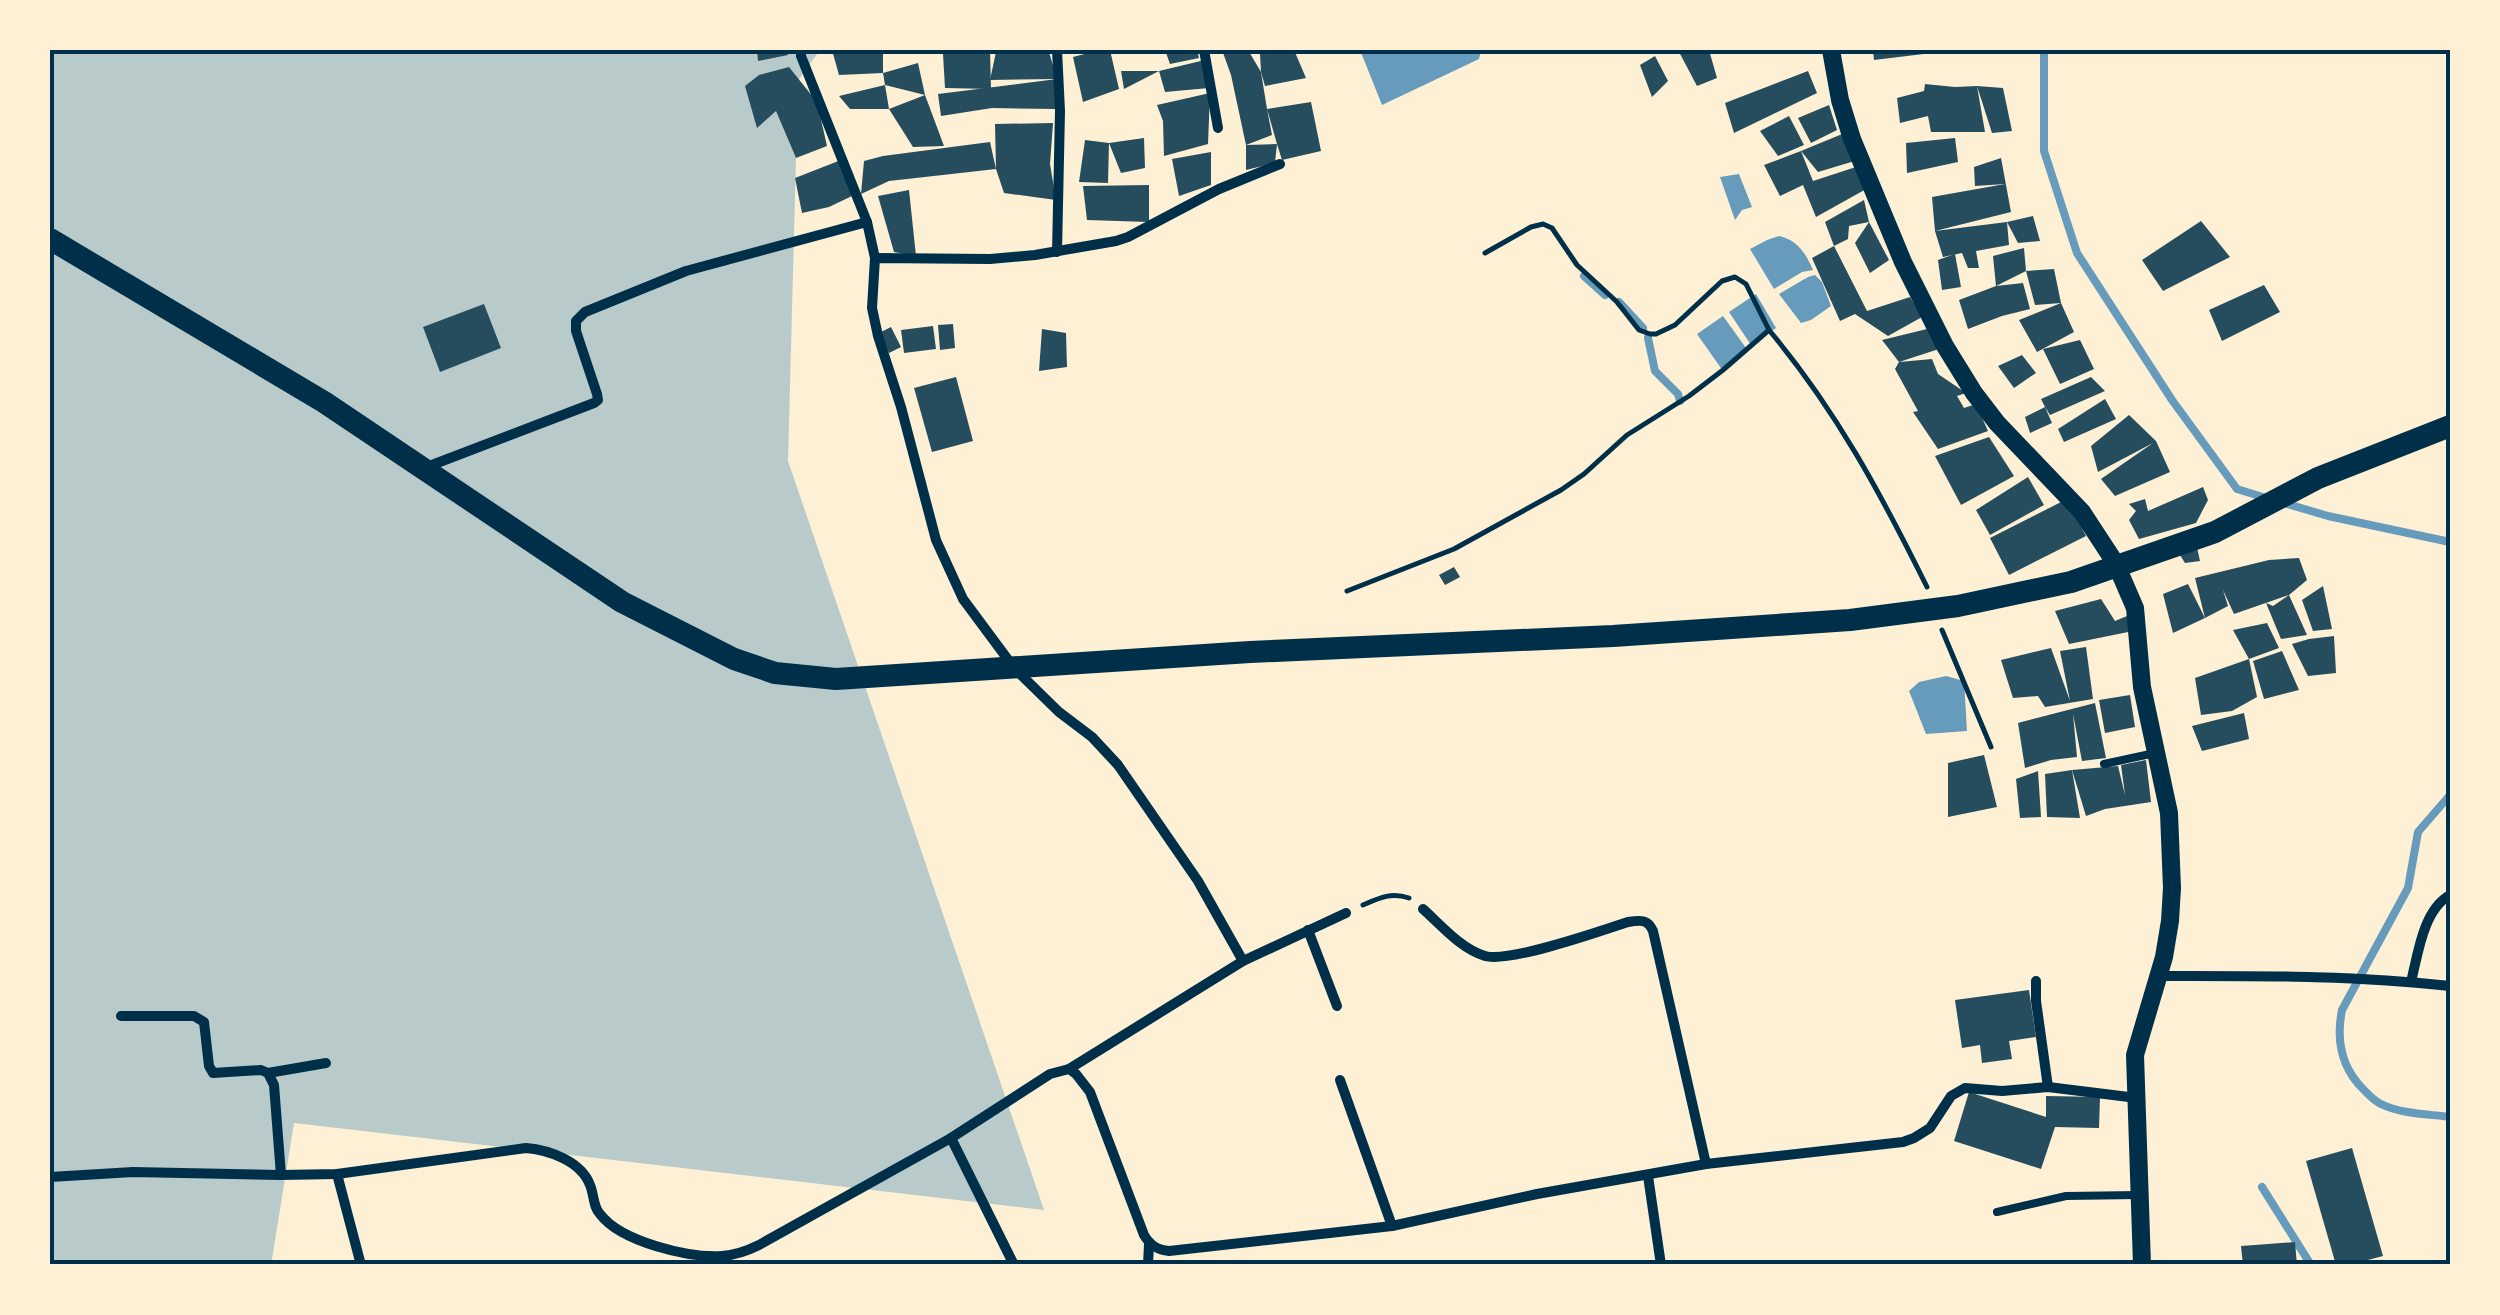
<svg xmlns="http://www.w3.org/2000/svg" width="2500" height="1315" font-family="Cabin,sans-serif">
	<style>
		.green { fill: #b9caca }
		.water { fill: #669bbc }
		.lines { fill: none; stroke-linecap: round; stroke-linejoin: round }
		.stream { stroke: #669bbc; stroke-width: 8 }
		.building { fill: #264d5e; fill-rule: evenodd }
		.path { stroke: #003049; stroke-width: 5 }
		.service { stroke: #003049; stroke-width: 8 }
		.minor { stroke: #003049; stroke-width: 10 }
		.tertiary { stroke: #003049; stroke-width: 18 }
		.primary { stroke: #003049; stroke-width: 22 }
		.neatline { fill: none; stroke: #003049; stroke-width: 4 }
	</style>
	<rect width="100%" height="100%" fill="#fdf0d5"/>
	<polygon class="green" points="50,50 820,50 776,111 796,158 788,461 1044,1210 294,1123 271,1265 50,1265"/>
	<g class="water">
		<polygon points="1360,50 1481,50 1479,59 1382,105"/>
		<polygon points="1739,174 1752,207 1742,210 1735,220 1720,177"/>
		<path d="M1779,236C1798,240 1806,254 1813,270L1802,272L1774,289L1750,249L1767,240Z"/>
		<polygon points="1815,275 1822,282 1831,306 1811,320 1801,323 1779,294 1808,277"/>
		<polygon points="1756,294 1776,328 1751,345 1729,312"/>
		<polygon points="1723,316 1746,348 1723,371 1697,334"/>
		<polygon points="1946,676 1964,681 1967,731 1926,734 1909,691 1919,682"/>
	</g>
	<g class="lines">
		<g class="stream">
			<polyline points="2044,50 2044,151 2077,253 2172,400 2237,489 2266,498"/>
			<polyline points="1584,276 1605,295"/>
			<polyline points="1619,302 1643,328"/>
			<polyline points="1648,338 1655,371 1678,394 1680,401"/>
			<polyline points="2284,503 2328,516 2450,542"/>
			<path d="M2450,795L2418,832L2408,888L2342,1010C2336,1040 2341,1067 2363,1089C2369,1095 2374,1101 2381,1104C2401,1114 2428,1114 2450,1117"/>
			<polyline points="2262,1187 2311,1265"/>
		</g>
	</g>
	<g class="building">
		<polygon points="757,50 787,50 788,55 758,61"/>
		<polygon points="832,50 883,50 883,73 839,75"/>
		<polygon points="966,50 990,50 991,89 945,88 943,54"/>
		<polygon points="1100,50 1110,50 1119,89 1083,102 1073,57"/>
		<polygon points="1165,50 1197,50 1199,58 1170,64"/>
		<path d="M1222,50H1248L1261,72L1267,109L1311,102L1321,151L1282,160L1277,144L1275,163L1246,170V145L1231,75ZM1267,109L1277,144L1246,145L1272,135Z"/>
		<polygon points="1273,50 1294,50 1306,78 1265,86 1261,72 1260,54"/>
		<polygon points="1678,50 1709,50 1717,78 1697,86"/>
		<polygon points="1873,50 1939,50 1940,52 1874,60"/>
		<polygon points="996,52 1049,52 1057,79 1055,109 992,108 941,116 938,94 1057,79 990,80"/>
		<polygon points="1655,56 1668,81 1652,97 1640,65"/>
		<polygon points="1205,60 1209,88 1165,92 1159,71"/>
		<polygon points="918,63 925,95 944,146 913,147 889,109 925,95 885,85 889,109 850,109 839,96 885,85 883,73"/>
		<polygon points="789,67 817,102 827,146 796,158 776,111 757,128 745,86 759,75"/>
		<polygon points="1121,71 1159,71 1124,89"/>
		<polygon points="1808,71 1817,93 1734,133 1725,103"/>
		<polygon points="1925,84 1955,87 1977,86 2003,88 2012,131 1992,133 1977,86 1985,132 1931,132 1928,116 1900,123 1897,98 1924,91"/>
		<polygon points="1210,93 1208,144 1164,156 1163,121 1157,105"/>
		<polygon points="1829,105 1837,130 1811,143 1798,118"/>
		<polygon points="1789,116 1804,145 1778,156 1760,131"/>
		<polygon points="1053,123 1050,164 1056,200 1004,193 996,169 889,181 861,194 864,161 883,156 990,142 996,169 995,124"/>
		<polygon points="1847,132 1858,160 1818,172 1801,151"/>
		<polygon points="1144,138 1145,168 1121,173 1109,143"/>
		<polygon points="1955,138 1958,162 1907,173 1906,143"/>
		<polygon points="1085,140 1109,143 1108,183 1079,182"/>
		<polygon points="1801,151 1813,181 1859,166 1868,188 1816,217 1803,185 1780,196 1764,165"/>
		<polygon points="1211,152 1211,185 1179,196 1172,159"/>
		<polygon points="2001,158 2011,212 1935,231 2007,222 2009,245 1976,251 1979,268 1968,268 1962,253 1943,257 1935,231 1932,197 2005,184 1975,186 1974,167"/>
		<polygon points="841,160 852,196 829,207 802,213 795,178"/>
		<polygon points="1149,185 1149,222 1087,220 1083,186"/>
		<polygon points="909,190 916,256 894,252 878,196"/>
		<polygon points="1864,200 1869,222 1849,226 1848,239 1834,246 1825,222"/>
		<polygon points="2033,216 2040,241 2018,243 2007,222"/>
		<polygon points="2201,221 2230,257 2163,291 2142,260"/>
		<polygon points="1869,222 1889,260 1870,273 1855,243"/>
		<polygon points="1834,246 1867,311 1910,297 1922,317 1888,336 1855,314 1840,321 1812,258"/>
		<polygon points="2024,248 2026,271 2054,269 2061,303 2074,332 2037,352 2019,320 2061,303 2035,305 2026,271 1996,286 2023,283 2030,309 2002,316 1968,329 1959,300 1996,286 1993,256"/>
		<polygon points="1955,254 1961,287 1942,290 1938,260"/>
		<polygon points="2264,285 2280,312 2222,341 2209,310"/>
		<polygon points="484,304 501,348 440,372 423,327"/>
		<polygon points="953,324 955,348 940,350 938,325"/>
		<polygon points="933,326 936,349 904,353 901,330"/>
		<polygon points="891,327 901,347 889,353 879,333"/>
		<polygon points="1931,328 1942,348 1899,362 1932,359 1938,374 1966,393 1957,396 1964,408 1976,404 1988,431 1938,449 1913,412 1918,411 1895,369 1899,362 1882,340"/>
		<polygon points="1042,329 1066,333 1067,367 1039,371"/>
		<polygon points="2080,340 2094,369 2060,384 2043,349"/>
		<polygon points="2022,355 2036,373 2014,388 1998,366"/>
		<polygon points="956,377 973,441 932,452 914,388"/>
		<polygon points="2091,377 2105,391 2050,415 2045,407 2052,423 2030,433 2025,417 2045,407 2041,399"/>
		<polygon points="2105,399 2116,419 2064,442 2058,429"/>
		<polygon points="2129,415 2156,441 2170,472 2115,496 2101,479 2153,443 2098,472 2091,446"/>
		<polygon points="1989,437 2014,476 1961,505 1935,456"/>
		<polygon points="2028,477 2044,505 1990,535 1976,510"/>
		<polygon points="2203,487 2208,500 2196,523 2139,539 2129,520 2136,511 2129,504 2145,499 2148,511"/>
		<polygon points="2067,499 2086,536 2009,575 1990,538"/>
		<polygon points="2196,543 2200,561 2185,563 2180,555"/>
		<polygon points="2299,558 2307,580 2289,595 2234,614 2223,590 2228,606 2205,618 2195,578 2269,560"/>
		<polygon points="1454,567 1460,577 1445,585 1439,575"/>
		<polygon points="2188,584 2205,618 2173,633 2163,594"/>
		<polygon points="2323,586 2332,629 2313,631 2302,600"/>
		<polygon points="2289,595 2307,635 2281,639 2266,603 2273,606"/>
		<polygon points="2101,599 2115,621 2127,616 2138,630 2069,644 2055,611"/>
		<polygon points="2267,623 2279,648 2249,659 2233,630"/>
		<polygon points="2334,636 2336,673 2308,676 2292,644 2309,639"/>
		<polygon points="2086,647 2093,699 2045,707 2038,696 2013,698 2001,660 2051,648 2070,701 2060,651"/>
		<polygon points="2282,651 2299,690 2264,699 2253,661"/>
		<polygon points="2249,659 2257,697 2232,711 2201,715 2195,678"/>
		<polygon points="2130,695 2135,727 2105,733 2099,700"/>
		<polygon points="2095,703 2106,758 2082,761 2073,714 2077,757 2051,760 2025,768 2018,723"/>
		<polygon points="2244,713 2249,739 2202,751 2192,726"/>
		<polygon points="1984,755 1997,807 1948,817 1948,763"/>
		<polygon points="2146,760 2151,802 2105,809 2086,816 2072,770 2118,766 2125,795 2121,765"/>
		<polygon points="2072,770 2080,818 2047,817 2045,774"/>
		<polygon points="2038,771 2041,817 2020,818 2016,779"/>
		<polygon points="2029,990 2036,1037 2009,1041 2012,1059 1982,1063 1980,1045 1962,1048 1955,1000"/>
		<polygon points="1969,1092 2046,1117 2046,1096 2100,1097 2099,1128 2055,1127 2041,1169 1954,1141"/>
		<polygon points="2352,1148 2383,1256 2349,1265 2336,1265 2306,1161"/>
		<polygon points="2295,1242 2297,1265 2243,1265 2241,1246"/>
	</g>
	<g class="lines">
		<g class="path">
			<polyline points="1485,253 1531,227 1543,224 1552,228 1577,265 1617,302 1639,330 1650,334 1656,334 1675,325 1722,281 1735,277 1746,284 1769,330"/>
			<path d="M1347,591L1454,549L1561,490L1584,474L1627,435L1689,396L1723,370L1769,330C1836,410 1881,494 1927,587"/>
			<polyline points="1942,630 1991,747"/>
			<path d="M1363,905C1379,898 1391,892 1409,898"/>
		</g>
		<g class="service">
			<polyline points="2104,764 2155,753"/>
			<polyline points="1997,1212 2066,1196 2138,1195"/>
		</g>
		<g class="minor">
			<polyline points="801,50 801,56 867,222"/>
			<polyline points="1204,50 1218,128"/>
			<polyline points="1057,252 1060,111 1057,50"/>
			<polyline points="424,468 594,403 598,400 597,394 576,331 576,321 585,312 686,271 867,222 875,258"/>
			<path d="M1423,909C1441,925 1461,949 1485,956C1509,963 1601,931 1628,922C1640,920 1648,919 1653,931L1706,1164"/>
			<polyline points="1308,930 1337,1006"/>
			<polyline points="1243,961 1198,881 1118,765 1092,737 1059,712 1015,669 963,599 936,540 901,407 878,336 872,308 875,258 990,259 1035,255 1116,241 1128,237 1219,189 1280,164"/>
			<path d="M2158,976C2256,976 2353,975 2450,986"/>
			<polyline points="2036,981 2036,1001 2048,1087"/>
			<path d="M2411,982C2418,954 2423,910 2450,895"/>
			<polyline points="121,1016 194,1016 204,1022 209,1066 213,1073 261,1070 268,1073 274,1085 281,1175"/>
			<polyline points="1069,1069 1243,961 1346,913"/>
			<polyline points="268,1073 326,1063"/>
			<polyline points="1340,1080 1392,1226"/>
			<polyline points="951,1138 1014,1265"/>
			<polyline points="337,1174 361,1265"/>
			<polyline points="1648,1176 1661,1265"/>
			<path d="M50,1177L133,1172L281,1175L337,1174L526,1148C549,1150 581,1161 590,1185C594,1194 593,1207 600,1214C621,1242 689,1258 722,1256C736,1255 747,1251 759,1245L951,1138L1050,1074L1069,1069L1076,1074L1090,1092L1144,1235C1150,1245 1157,1250 1169,1251L1392,1226L1537,1194L1706,1164L1903,1142L1914,1138L1930,1128L1951,1096L1965,1088L2002,1091L2048,1087L2137,1098"/>
			<polyline points="1148,1265 1149,1244"/>
		</g>
		<polyline class="tertiary" points="1831,50 1840,100 1852,139 1903,262 1945,346 1974,393 1997,423 2082,512 2116,564 2135,608 2142,687 2169,813 2172,888 2170,921 2164,957 2135,1055 2142,1265"/>
		<polyline class="primary" points="50,239 324,402 622,602 734,659 775,673 836,679 1250,652 1613,636 1850,620 1958,606 2071,582 2215,532 2318,478 2450,426"/>
	</g>
	<rect width="2500" height="1315" fill="none" stroke="#fdf0d5" stroke-width="105"/>
	<rect x="52" y="52" width="2396" height="1210" class="neatline"/>
</svg>
